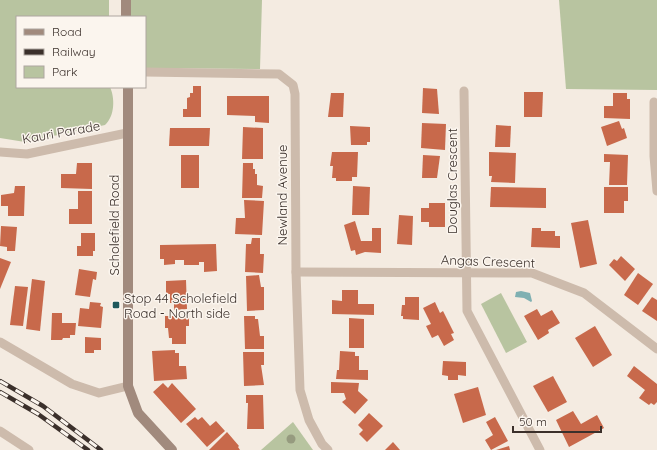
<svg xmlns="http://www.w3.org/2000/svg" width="657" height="450" font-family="Quicksand,sans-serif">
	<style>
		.green { fill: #b8c4a0 }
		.water { fill: #7fb0b2 }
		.building { fill: #c8694b }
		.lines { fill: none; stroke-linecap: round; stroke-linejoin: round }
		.street { stroke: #cdbbac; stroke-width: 9 }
		.secondary { stroke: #a18a7d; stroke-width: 10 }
		.rail-casing { stroke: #3b302b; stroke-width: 4.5 }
		.rail { stroke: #fbf5ee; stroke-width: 3; stroke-dasharray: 9; stroke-linecap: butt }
		.tree { fill: #969b7f }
		.poi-dot { fill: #1f5a5e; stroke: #fbf5ee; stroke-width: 1.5 }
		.labels { text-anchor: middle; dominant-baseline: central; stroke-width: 3; stroke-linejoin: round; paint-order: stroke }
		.street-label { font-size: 13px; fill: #3b302b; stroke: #fbf5ee }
		.poi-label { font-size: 13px; fill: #3b302b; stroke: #fbf5ee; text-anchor: start }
	</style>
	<rect width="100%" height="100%" fill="#f4ebe1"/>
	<g class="green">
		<path d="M0,0H109V17H17V87H110C115,98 115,116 105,125L25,142L0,138Z"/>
		<polygon points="130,0 262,0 260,69 145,68 145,17 130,17"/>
		<polygon points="559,0 657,0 657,90 566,89"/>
		<polygon points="501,293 527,342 506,353 481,304"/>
		<polygon points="293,422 313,450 261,450"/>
	</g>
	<polygon class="water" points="521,291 530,293 532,301 531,302 524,298 515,297 516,292"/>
	<g class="building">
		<polygon points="193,86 201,86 201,117 183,117 183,109 187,109 187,98 190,97 190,93 193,93"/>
		<polygon points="423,88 437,89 439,114 422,113"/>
		<polygon points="524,92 543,92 542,117 524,117"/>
		<polygon points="331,93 344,93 343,117 328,117"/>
		<polygon points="613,93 627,93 627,99 630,99 630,119 604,118 604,106 613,106"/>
		<polygon points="227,96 269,96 269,123 255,122 255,116 227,115"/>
		<polygon points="619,121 622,129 624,128 627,138 607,146 601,127"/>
		<polygon points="422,123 446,124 445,150 421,148"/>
		<polygon points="496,125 511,126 510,147 495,147"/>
		<polygon points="350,126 370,127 370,142 367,142 367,145 351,145"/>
		<polygon points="243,127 263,128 263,159 242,159"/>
		<polygon points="170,128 210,128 209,146 169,146"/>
		<polygon points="332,152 358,152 357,177 352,177 352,181 336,181 336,178 332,178 333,166 330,166"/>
		<polygon points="489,152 516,153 515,183 491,182 492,176 489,176"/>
		<polygon points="604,154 628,155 627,185 609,185 610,162 604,162"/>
		<rect x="181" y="155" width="18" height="33"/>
		<polygon points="423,155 440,156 437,178 422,178"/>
		<polygon points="77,163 92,163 92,189 61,188 61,174 76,174"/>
		<polygon points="243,163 253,163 253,169 255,169 255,174 257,174 257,185 263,186 262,198 242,198"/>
		<polygon points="15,186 25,186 24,216 8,216 8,206 1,206 1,195 14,193"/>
		<polygon points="353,186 370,187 369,215 352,215"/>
		<polygon points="491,187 546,188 546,208 490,207"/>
		<polygon points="604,187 628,187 628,201 624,201 624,213 604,213"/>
		<polygon points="78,191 92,191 92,224 69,224 69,209 78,209"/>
		<polygon points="244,200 264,201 262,235 235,234 236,218 245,218"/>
		<polygon points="429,203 445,203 445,227 429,227 429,222 421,222 421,208 429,208"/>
		<polygon points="399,215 413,216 412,245 397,244"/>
		<polygon points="588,220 597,264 580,268 571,223"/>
		<polygon points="355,221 361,241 372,241 372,228 381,228 381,253 365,252 356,255 355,250 351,251 344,225"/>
		<polygon points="1,226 17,227 15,251 7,251 7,247 0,246"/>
		<polygon points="532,228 541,228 541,231 555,231 555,236 560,236 560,248 531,247"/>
		<polygon points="81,233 95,233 95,251 93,251 93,256 77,256 77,246 81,246"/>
		<polygon points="252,238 260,238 260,254 264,254 263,273 245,272 246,244 251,244"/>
		<polygon points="216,244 217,271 204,272 204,262 199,262 199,265 184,265 184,260 175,260 175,264 164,265 164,259 160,259 160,245"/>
		<polygon points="621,256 635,269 625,281 609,265 614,259 617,261"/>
		<polygon points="0,258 11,262 0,289"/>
		<polygon points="79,269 97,272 96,280 93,279 90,297 75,295"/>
		<polygon points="638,273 653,284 638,305 624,295"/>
		<polygon points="259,275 261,287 264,287 264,310 247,311 246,276"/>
		<polygon points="32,279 45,281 40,331 26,329"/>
		<polygon points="186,280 187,309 174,310 174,303 170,303 170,294 166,294 166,281"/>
		<polygon points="15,286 28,287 23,326 10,325"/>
		<polygon points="342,290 358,290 358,304 374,304 374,315 332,314 332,300 342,301"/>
		<polygon points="405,297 419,297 419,320 403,319 403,316 401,316 402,305 405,305"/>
		<polygon points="652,297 657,300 657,321 642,311"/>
		<polygon points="90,302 101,303 100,306 103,307 101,328 78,326 80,308 89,309"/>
		<polygon points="435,302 440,313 443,311 454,333 451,334 454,340 444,346 438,335 432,338 426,326 431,324 423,308"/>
		<polygon points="537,309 541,316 552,310 560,323 548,330 549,333 538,340 524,316"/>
		<polygon points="52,313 62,313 62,323 76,323 75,335 70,335 70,338 63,338 62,340 51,340"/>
		<polygon points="165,316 189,316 189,326 186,326 186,344 172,344 172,338 169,338 168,328 165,328"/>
		<polygon points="244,316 255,316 255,319 258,319 260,336 264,336 264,349 245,349"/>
		<polygon points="349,318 364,319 364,348 349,348"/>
		<polygon points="595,326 612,355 593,367 575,338"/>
		<polygon points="85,337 101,338 101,350 94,350 94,353 85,353"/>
		<polygon points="175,350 175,353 179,353 179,366 186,366 187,379 154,381 152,351"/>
		<polygon points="340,351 355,352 355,356 359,356 359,370 368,370 368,380 336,379 337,370 339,370"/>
		<polygon points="243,352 264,352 264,365 261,365 264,385 244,386"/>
		<polygon points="443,361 466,362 466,376 458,375 458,380 448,380 448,376 442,375"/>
		<polygon points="634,366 657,384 657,402 654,405 651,403 649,405 639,398 645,390 627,376"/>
		<polygon points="553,376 567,402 548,412 533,386"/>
		<polygon points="331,382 359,383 358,391 368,400 355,414 342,402 346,399 344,393 331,393"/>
		<polygon points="163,383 168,388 172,383 196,409 181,423 153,392"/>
		<polygon points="478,387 486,415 463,423 454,394"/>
		<polygon points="246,395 263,395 264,429 247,429 248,403 246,403"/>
		<polygon points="573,411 581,424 597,415 604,428 569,447 556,420"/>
		<polygon points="369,413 383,426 367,442 359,434 363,430 358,425"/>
		<polygon points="195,417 198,420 202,417 210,426 216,421 225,431 207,447 186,424"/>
		<polygon points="495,417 508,441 491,450 485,440 493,435 486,422"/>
		<polygon points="227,432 239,446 238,447 240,450 209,450"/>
		<polygon points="393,442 400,450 385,450"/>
		<polygon points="509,446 510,450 496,450"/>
	</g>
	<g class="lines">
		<g class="street">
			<polyline points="145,72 279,74 293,85 295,94 296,272 300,390 309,420 322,444 328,450"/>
			<polyline points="464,91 467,311 540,450"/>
			<polyline points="654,102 654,156 657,191"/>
			<polyline points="0,152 27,154 127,133"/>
			<polyline points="296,272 532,273 584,293 657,349"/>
			<polyline points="0,342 72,384 99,393 128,386"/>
			<polyline points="0,431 29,450"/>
		</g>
		<g class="secondary">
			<polyline points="126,0 126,17"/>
			<polyline points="128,87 128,386 138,413 172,450"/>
		</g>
		<g class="rail-casing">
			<g id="rail">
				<polyline points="0,381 43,406 101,450"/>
				<polyline points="0,392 38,414 88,450"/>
			</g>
		</g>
		<use href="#rail" class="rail"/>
	</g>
	<circle class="tree" cx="291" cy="439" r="4.5"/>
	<rect class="poi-dot" x="112" y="301" width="8" height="8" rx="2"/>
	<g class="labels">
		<g class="street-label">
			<text transform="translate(61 132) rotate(-10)">Kauri Parade</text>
			<text transform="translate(452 181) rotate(-90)">Douglas Crescent</text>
			<text transform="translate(282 195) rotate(-90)">Newland Avenue</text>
			<text transform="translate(114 225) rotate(-90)">Scholefield Road</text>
			<text transform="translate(488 261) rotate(2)">Angas Crescent</text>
		</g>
		<g class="poi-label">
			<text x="124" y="298">Stop 44 Scholefield<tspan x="124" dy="15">Road - North side</tspan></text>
		</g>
	</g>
	<rect x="16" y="16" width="130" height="72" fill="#fbf5ee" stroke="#aea6a0"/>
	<rect x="24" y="29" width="20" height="6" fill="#a18a7d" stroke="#aea6a0"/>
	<text x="52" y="36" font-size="12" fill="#3b302b">Road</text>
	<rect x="24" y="49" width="20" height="6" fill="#3b302b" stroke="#aea6a0"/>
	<text x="52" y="56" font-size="12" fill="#3b302b">Railway</text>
	<rect x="24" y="66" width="20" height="12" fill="#b8c4a0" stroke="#aea6a0"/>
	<text x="52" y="76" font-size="12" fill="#3b302b">Park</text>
	<path d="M513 426v6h88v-6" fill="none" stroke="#3b302b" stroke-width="2"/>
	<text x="519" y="426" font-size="12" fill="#3b302b" stroke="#fbf5ee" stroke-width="3" paint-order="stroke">50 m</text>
</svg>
